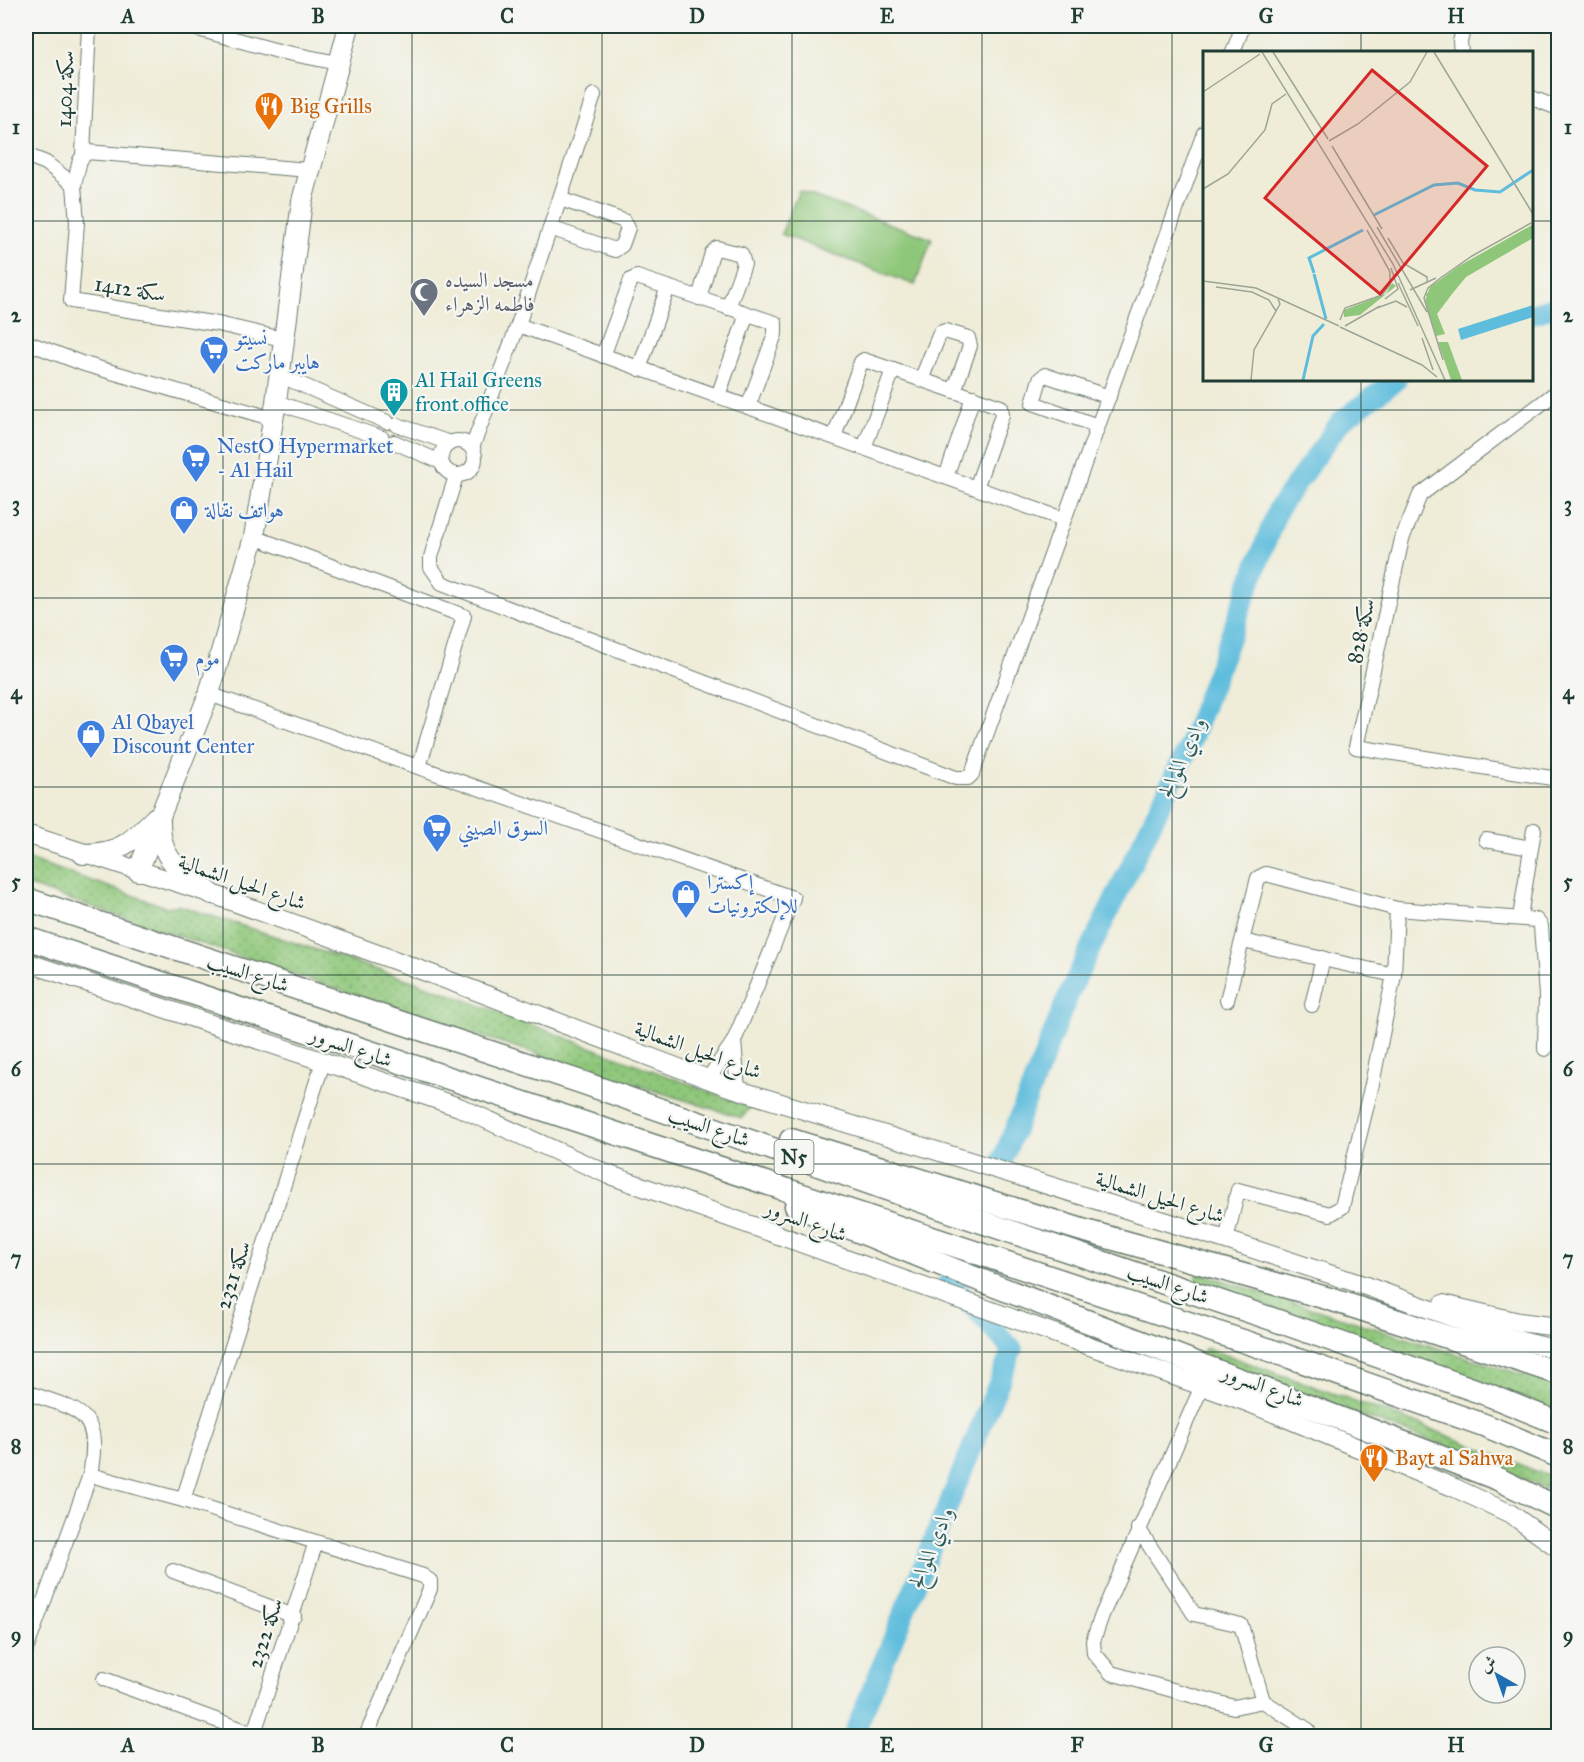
<svg xmlns="http://www.w3.org/2000/svg" width="1584" height="1762" font-family="'IM FELL Great Primer',Amiri,serif">
	<style>
		.grass { fill: url(#grass-dots); stroke: #578257; stroke-width: 1.5 }
		.garden { fill: #8fc77a; stroke: #578257; stroke-width: 1.5 }
		.lines { fill: none; stroke-linecap: round; stroke-linejoin: round }
		.river { stroke: #5ebddd; stroke-width: 21 }
		.minor-casing { stroke: #687a6d; stroke-width: 16 }
		.tertiary-casing { stroke: #687a6d; stroke-width: 20 }
		.secondary-casing { stroke: #687a6d; stroke-width: 22 }
		.trunk-casing { stroke: #687a6d; stroke-width: 25 }
		.minor { stroke: #fff; stroke-width: 14 }
		.tertiary { stroke: #fff; stroke-width: 18 }
		.secondary { stroke: #fff; stroke-width: 20 }
		.trunk { stroke: #fff; stroke-width: 22 }
		.grid { fill: none; stroke: #1f3d34; stroke-width: 1.5; stroke-opacity: 0.55 }
		.labels { text-anchor: middle; dominant-baseline: central; stroke-width: 4.5; stroke-linejoin: round; paint-order: stroke }
		.shield { fill: #f6f6f2; stroke: #60746d; stroke-width: 1.5 }
		.shield-label { font-size: 20px; font-weight: bold; fill: #1f3d34 }
		.street-label { font-size: 21px; fill: #1f3d34; stroke: #f6f6f2 }
		.food-label { font-size: 21px; fill: #c56008; stroke: #f6f6f2; text-anchor: start }
		.worship-label { font-size: 21px; fill: #5b616d; stroke: #f6f6f2; text-anchor: start }
		.shop-label { font-size: 21px; fill: #366cbe; stroke: #f6f6f2; text-anchor: start }
		.culture-label { font-size: 21px; fill: #0d838f; stroke: #f6f6f2; text-anchor: start }
		.water-label { font-size: 22px; font-style: italic; fill: #2f5d5e; stroke: #f6f6f2 }
		.inset-river { fill: none; stroke: #5ebddd; stroke-width: 3 }
		.inset-road { fill: none; stroke: #9ca696; stroke-width: 1.5 }
		.view { fill: #d62828; fill-opacity: 0.15; stroke: #d62828; stroke-width: 3 }
		.inset-edge { fill: none; stroke: #1f3d34; stroke-width: 3 }
		.neatline { fill: none; stroke: #1f3d34; stroke-width: 2 }
		.grid-label { font-size: 20px; text-anchor: middle; font-weight: bold; fill: #1f3d34 }
	</style>
	<defs>
		<pattern id="grass-dots" width="8" height="8" patternUnits="userSpaceOnUse" patternTransform="scale(1.5)"><rect width="8" height="8" fill="#8fc77a"/><path d="M2 2h.1M6 6h.1" fill="none" stroke="#74a365" stroke-width="1.8" stroke-linecap="round"/></pattern>
	</defs>
	<rect width="100%" height="100%" fill="#f6f6f2"/>
	<filter id="ink" filterUnits="userSpaceOnUse"><feTurbulence type="fractalNoise" baseFrequency=".0167" numOctaves="2"/><feDisplacementMap in="SourceGraphic" scale="12" xChannelSelector="R" yChannelSelector="G"/><feConvolveMatrix kernelMatrix="1 2 1 2 8 2 1 2 1" color-interpolation-filters="sRGB"/></filter>
	<filter id="wash" filterUnits="userSpaceOnUse"><feTurbulence type="fractalNoise" baseFrequency=".008" numOctaves="4" result="noise"/><feDisplacementMap in="SourceGraphic" scale="24" xChannelSelector="R" yChannelSelector="G"/><feGaussianBlur stdDeviation="1.35" result="paint"/><feColorMatrix in="noise" values="0 0 0 0 0 0 0 0 0 0 0 0 0 0 0 0 0 1.4 0 .05"/><feComposite in="paint" operator="in"/></filter>
	<g filter="url(#wash)">
		<rect width="100%" height="100%" fill="#efecd8"/>
		<g class="grass">
			<polygon points="26,858 166,907 178,905 434,988 750,1107 742,1118 445,1025 26,885"/>
			<polygon points="1200,1273 1558,1386 1558,1411 1343,1332 1196,1283 1196,1275"/>
			<polygon points="1206,1348 1411,1421 1558,1480 1558,1494 1450,1448 1239,1372 1199,1355"/>
		</g>
		<polygon class="garden" points="799,191 932,239 915,285 781,234"/>
		<g class="lines">
			<g class="river">
				<polyline points="1532,314 1558,306"/>
				<polyline points="1002,1161 1070,991 1189,746 1278,509 1341,421 1396,380"/>
				<polyline points="949,1281 1012,1349 1010,1353"/>
				<polyline points="853,1736 1009,1358"/>
			</g>
		</g>
	</g>
	<g filter="url(#ink)">
		<g class="lines">
			<g class="minor-casing">
				<g id="minor">
					<polyline points="187,26 278,51 338,63"/>
					<polyline points="1233,52 1243,26"/>
					<polyline points="1461,52 1460,42 1464,26"/>
					<polyline points="1532,98 1558,108"/>
					<polyline points="83,154 89,26"/>
					<polyline points="26,155 46,163 74,185 77,223 71,301 218,324 282,339"/>
					<polyline points="74,185 80,160 87,152 309,170"/>
					<polyline points="550,228 615,250 622,245 628,228 624,221 560,199"/>
					<polyline points="699,298 712,253 717,248 741,254 744,264 728,308"/>
					<polyline points="518,325 1063,519"/>
					<polyline points="26,345 31,344 84,364 274,419"/>
					<polyline points="603,356 631,280 637,277 775,323 775,334 748,407"/>
					<polyline points="639,369 668,287"/>
					<polyline points="279,375 387,422"/>
					<polyline points="921,380 940,333 945,331 968,338 970,346 954,391"/>
					<polyline points="1558,391 1420,495 1402,539 1356,747 1558,779"/>
					<polyline points="718,396 747,314"/>
					<polyline points="276,402 382,438"/>
					<polyline points="397,425 450,443"/>
					<polyline points="1098,426 1033,403 1040,379 1045,375 1109,397"/>
					<polyline points="834,437 861,362 864,360 1001,407 1002,415 976,488"/>
					<circle cx="458" cy="458" r="17"/>
					<polyline points="394,442 441,462"/>
					<polyline points="472,448 518,325 594,95"/>
					<polyline points="864,448 893,370"/>
					<polyline points="456,476 431,557 431,567 442,583 956,778 968,778 972,774 1204,133"/>
					<polyline points="946,477 973,397"/>
					<polyline points="254,537 464,616 419,767"/>
					<polyline points="209,694 793,898 734,1041 708,1079"/>
					<polyline points="1486,840 1531,848"/>
					<polyline points="1520,917 1534,830"/>
					<polyline points="1243,941 1394,975"/>
					<polyline points="1227,1000 1258,878 1266,874 1397,909 1536,920 1541,926 1546,996 1545,1049"/>
					<polyline points="1312,1005 1323,958"/>
					<polyline points="734,1041 738,1090"/>
					<polyline points="1226,1240 1238,1190 1330,1214 1342,1207 1372,1084 1394,975 1397,909"/>
					<polyline points="1202,1386 1102,1615 1093,1641 1094,1653 1111,1673 1234,1707 1263,1701 1308,1730 1308,1736"/>
					<path d="M26,1392C80,1411 102,1410 90,1475L26,1650"/>
					<polyline points="90,1475 183,1500 423,1576 430,1581 430,1589 366,1736"/>
					<polyline points="183,1500 323,1062"/>
					<polyline points="1138,1528 1194,1614 1241,1625 1263,1701"/>
					<polyline points="173,1571 294,1616"/>
					<polyline points="104,1679 254,1734"/>
					<polyline points="253,1736 316,1542"/>
				</g>
			</g>
			<g class="tertiary-casing">
				<g id="tertiary">
					<polyline points="26,834 212,894 405,964 729,1087 1226,1240 1363,1285 1509,1338 1558,1350"/>
					<polyline points="26,962 459,1107 607,1174 1247,1402 1455,1488 1511,1514 1558,1548"/>
					<polyline points="1443,1304 1519,1322 1558,1327"/>
				</g>
			</g>
			<g class="secondary-casing">
				<g id="secondary">
					<path d="M160,821C159,863 183,871 212,894"/>
					<path d="M83,854C120,854 131,842 156,817"/>
					<polyline points="138,871 209,694 254,537 276,402 302,201 349,26"/>
				</g>
			</g>
			<g class="trunk-casing">
				<g id="trunk">
					<polyline points="26,899 581,1082 964,1216 1272,1319 1489,1395 1558,1423"/>
					<polyline points="26,938 1264,1348 1484,1425 1558,1456"/>
					<polyline points="791,1140 1082,1230 1330,1299 1558,1373"/>
					<polyline points="796,1206 972,1277 1498,1479 1558,1508"/>
				</g>
			</g>
			<use href="#minor" class="minor"/>
			<use href="#tertiary" class="tertiary"/>
			<use href="#secondary" class="secondary"/>
			<use href="#trunk" class="trunk"/>
		</g>
	</g>
	<path class="grid" d="M223,26V1736M412,26V1736M602,26V1736M792,26V1736M982,26V1736M1172,26V1736M1361,26V52M26,221H1204M1532,221H1558M1361,380V1736M26,410H1558M26,598H1558M26,787H1558M26,975H1558M26,1164H1558M26,1352H1558M26,1541H1558"/>
	<defs>
		<g id="restaurant-pin" transform="scale(1.5)"><path d="M0 17L-7.5 6A9.5 9.5 0 1 1 7.5 6Z" fill="#e8710a" stroke="#f6f6f2"/><path d="M-5-6h1v4h1v-4h1v4h1v-4h1v5L-1.5 .5V6h-2V.5L-5-1ZM5-6V6H3V1.5H1.5Q1.5-4 5-6Z" fill="#fff"/></g>
		<g id="mosque-pin" transform="scale(1.5)"><path d="M0 17L-7.5 6A9.5 9.5 0 1 1 7.5 6Z" fill="#6b7280" stroke="#f6f6f2"/><path d="M3.5-4.9A6 6 0 1 0 3.5 4.9A5 5 0 1 1 3.5-4.9Z" fill="#fff"/></g>
		<g id="supermarket-pin" transform="scale(1.5)"><path d="M0 17L-7.5 6A9.5 9.5 0 1 1 7.5 6Z" fill="#3f7fe0" stroke="#f6f6f2"/><path d="M-6-5.5h2.5l.6 2H6L4.5 2H-2.5L-4.4-4H-6ZM-1.5 3.2a1.3 1.3 0 1 0 .1 0ZM3 3.2a1.3 1.3 0 1 0 .1 0Z" fill="#fff"/></g>
		<g id="building-pin" transform="scale(1.5)"><path d="M0 17L-7.5 6A9.5 9.5 0 1 1 7.5 6Z" fill="#0f9aa8" stroke="#f6f6f2"/><path d="M-4-6H4V6H1V3H-1V6H-4ZM-2.5-4.3h1.7v1.8h-1.7ZM.8-4.3h1.7v1.8H.8ZM-2.5-1h1.7V.8h-1.7ZM.8-1h1.7V.8H.8Z" fill="#fff"/></g>
		<g id="shop-pin" transform="scale(1.5)"><path d="M0 17L-7.5 6A9.5 9.5 0 1 1 7.5 6Z" fill="#3f7fe0" stroke="#f6f6f2"/><path d="M-5-2.5h2.3a2.7 3.5 0 0 1 5.4 0H5L5.5 6h-11ZM-1.5-2.5h3a1.5 2.3 0 0 0-3 0Z" fill="#fff"/></g>
	</defs>
	<g fill-rule="evenodd">
		<use href="#restaurant-pin" x="269" y="106"/>
		<use href="#mosque-pin" x="424" y="292"/>
		<use href="#supermarket-pin" x="214" y="350"/>
		<use href="#building-pin" x="394" y="392"/>
		<use href="#supermarket-pin" x="196" y="458"/>
		<use href="#shop-pin" x="184" y="510"/>
		<use href="#supermarket-pin" x="174" y="658"/>
		<use href="#shop-pin" x="91" y="734"/>
		<use href="#supermarket-pin" x="437" y="828"/>
		<use href="#shop-pin" x="686" y="894"/>
		<use href="#restaurant-pin" x="1374" y="1458"/>
	</g>
	<g class="labels">
		<rect class="shield" x="774.5" y="1140" width="39" height="34" rx="4.5"/>
		<g class="shield-label">
			<text x="794" y="1157">N5</text>
		</g>
		<g class="street-label">
			<text transform="translate(65 89) rotate(-88)">سكة 1404</text>
			<text transform="translate(130 289) rotate(9)">سكة 1412</text>
			<text transform="translate(1361 631) rotate(-78)">سكة 828</text>
			<text transform="translate(242 882) rotate(19)">شارع الحيل الشمالية</text>
			<text transform="translate(248 973) rotate(18)">شارع السيب</text>
			<text transform="translate(351 1047) rotate(19)">شارع السرور</text>
			<text transform="translate(698 1050) rotate(20)">شارع الحيل الشمالية</text>
			<text transform="translate(709 1127) rotate(19)">شارع السيب</text>
			<text transform="translate(1160 1197) rotate(17)">شارع الحيل الشمالية</text>
			<text transform="translate(806 1221) rotate(20)">شارع السرور</text>
			<text transform="translate(233 1275) rotate(-72)">سكة 2321</text>
			<text transform="translate(1168 1284) rotate(19)">شارع السيب</text>
			<text transform="translate(1263 1386) rotate(21)">شارع السرور</text>
			<text transform="translate(265 1633) rotate(-72)">سكة 2322</text>
		</g>
		<g class="food-label">
			<text x="290" y="106">Big Grills</text>
			<text x="1395" y="1458">Bayt al Sahwa</text>
		</g>
		<g class="worship-label">
			<text x="445" y="280">مسجد السيده<tspan x="445" dy="24">فاطمه الزهراء</tspan></text>
		</g>
		<g class="shop-label">
			<text x="235" y="338">نسيتو<tspan x="235" dy="24">هايبر ماركت</tspan></text>
			<text x="217" y="446">NestO Hypermarket<tspan x="217" dy="24">- Al Hail</tspan></text>
			<text x="205" y="510">هواتف نقالة</text>
			<text x="195" y="658">موم</text>
			<text x="112" y="722">Al Qbayel<tspan x="112" dy="24">Discount Center</tspan></text>
			<text x="458" y="828">السوق الصيني</text>
			<text x="707" y="882">إكسترا<tspan x="707" dy="24">للإلكترونيات</tspan></text>
		</g>
		<g class="culture-label">
			<text x="415" y="380">Al Hail Greens<tspan x="415" dy="24">front office</tspan></text>
		</g>
		<g class="water-label">
			<text transform="translate(1182 757) rotate(-66)">وادي الموالح</text>
			<text transform="translate(931 1547) rotate(-68)">وادي الموالح</text>
		</g>
	</g>
	<g transform="translate(1203 51)">
		<rect width="330" height="330" fill="#efecd8"/>
		<path d="M329,174L330,187L263,226L249,243L234,263L242,283L233,285L222,250L227,236L256,215ZM189,232L193,235L157,264L141,266V259L183,243ZM235,291H245L259,329H248Z" fill="#8fc77a"/>
		<path d="M247,224L253,232L239,241L234,250L222,244Z" fill="#8fc77a"/>
		<path d="M330,254V266L258,289L255,278Z" fill="#5ebddd"/>
		<path class="inset-river" d="M171,164L231,134L255,132L272,139L297,141L330,119M111,222L106,207L160,179M111,223L123,268M100,329L110,285L121,273"/>
		<path class="inset-road" d="M59,1L190,213L242,329M70,1L125,88M231,1L330,163M0,41L57,3M126,90L155,73L207,31L224,1M129,95L179,178M0,138L25,123L62,79L69,53L83,43M174,176L224,261M185,187L200,212L224,226V232M236,228L269,205L328,172M0,230L53,237L136,275M195,232L215,275M13,236L49,241L66,249L73,260M207,239L233,227M182,248L195,238L188,217M174,257L193,250L204,256M137,269L142,257L179,244L187,234V221L164,179M142,275L177,255M137,276L219,314L234,326M219,287L230,319M240,309L221,247L225,237L240,225M48,329L51,299L77,253L75,248"/>
		<path class="view" d="M169,19L284,115L177,243L62,147Z"/>
		<rect width="330" height="330" class="inset-edge"/>
	</g>
	<rect width="1584" height="1762" fill="none" stroke="#f6f6f2" stroke-width="66"/>
	<g transform="translate(1497 1675) rotate(320)"><circle r="28" fill="#f6f6f2" stroke="#a0aca6" stroke-width="1.5"/>
	<path d="M0-4.5L10 22L0 15L-10 22Z" fill="#1f6fb2"/>
	<text y="-9" font-size="16" font-weight="bold" text-anchor="middle" fill="#1f3d34">ش</text>
	</g>
	<rect x="33" y="33" width="1518" height="1696" class="neatline"/>
	<g class="grid-label">
		<text x="128" y="23">A</text>
		<text x="318" y="23">B</text>
		<text x="507" y="23">C</text>
		<text x="697" y="23">D</text>
		<text x="887" y="23">E</text>
		<text x="1077" y="23">F</text>
		<text x="1266" y="23">G</text>
		<text x="1456" y="23">H</text>
		<text x="16" y="134">1</text>
		<text x="1568" y="134">1</text>
		<text x="16" y="322">2</text>
		<text x="1568" y="322">2</text>
		<text x="16" y="511">3</text>
		<text x="1568" y="511">3</text>
		<text x="16" y="699">4</text>
		<text x="1568" y="699">4</text>
		<text x="16" y="888">5</text>
		<text x="1568" y="888">5</text>
		<text x="16" y="1076">6</text>
		<text x="1568" y="1076">6</text>
		<text x="16" y="1265">7</text>
		<text x="1568" y="1265">7</text>
		<text x="16" y="1453">8</text>
		<text x="1568" y="1453">8</text>
		<text x="16" y="1642">9</text>
		<text x="1568" y="1642">9</text>
		<text x="128" y="1752">A</text>
		<text x="318" y="1752">B</text>
		<text x="507" y="1752">C</text>
		<text x="697" y="1752">D</text>
		<text x="887" y="1752">E</text>
		<text x="1077" y="1752">F</text>
		<text x="1266" y="1752">G</text>
		<text x="1456" y="1752">H</text>
	</g>
</svg>
